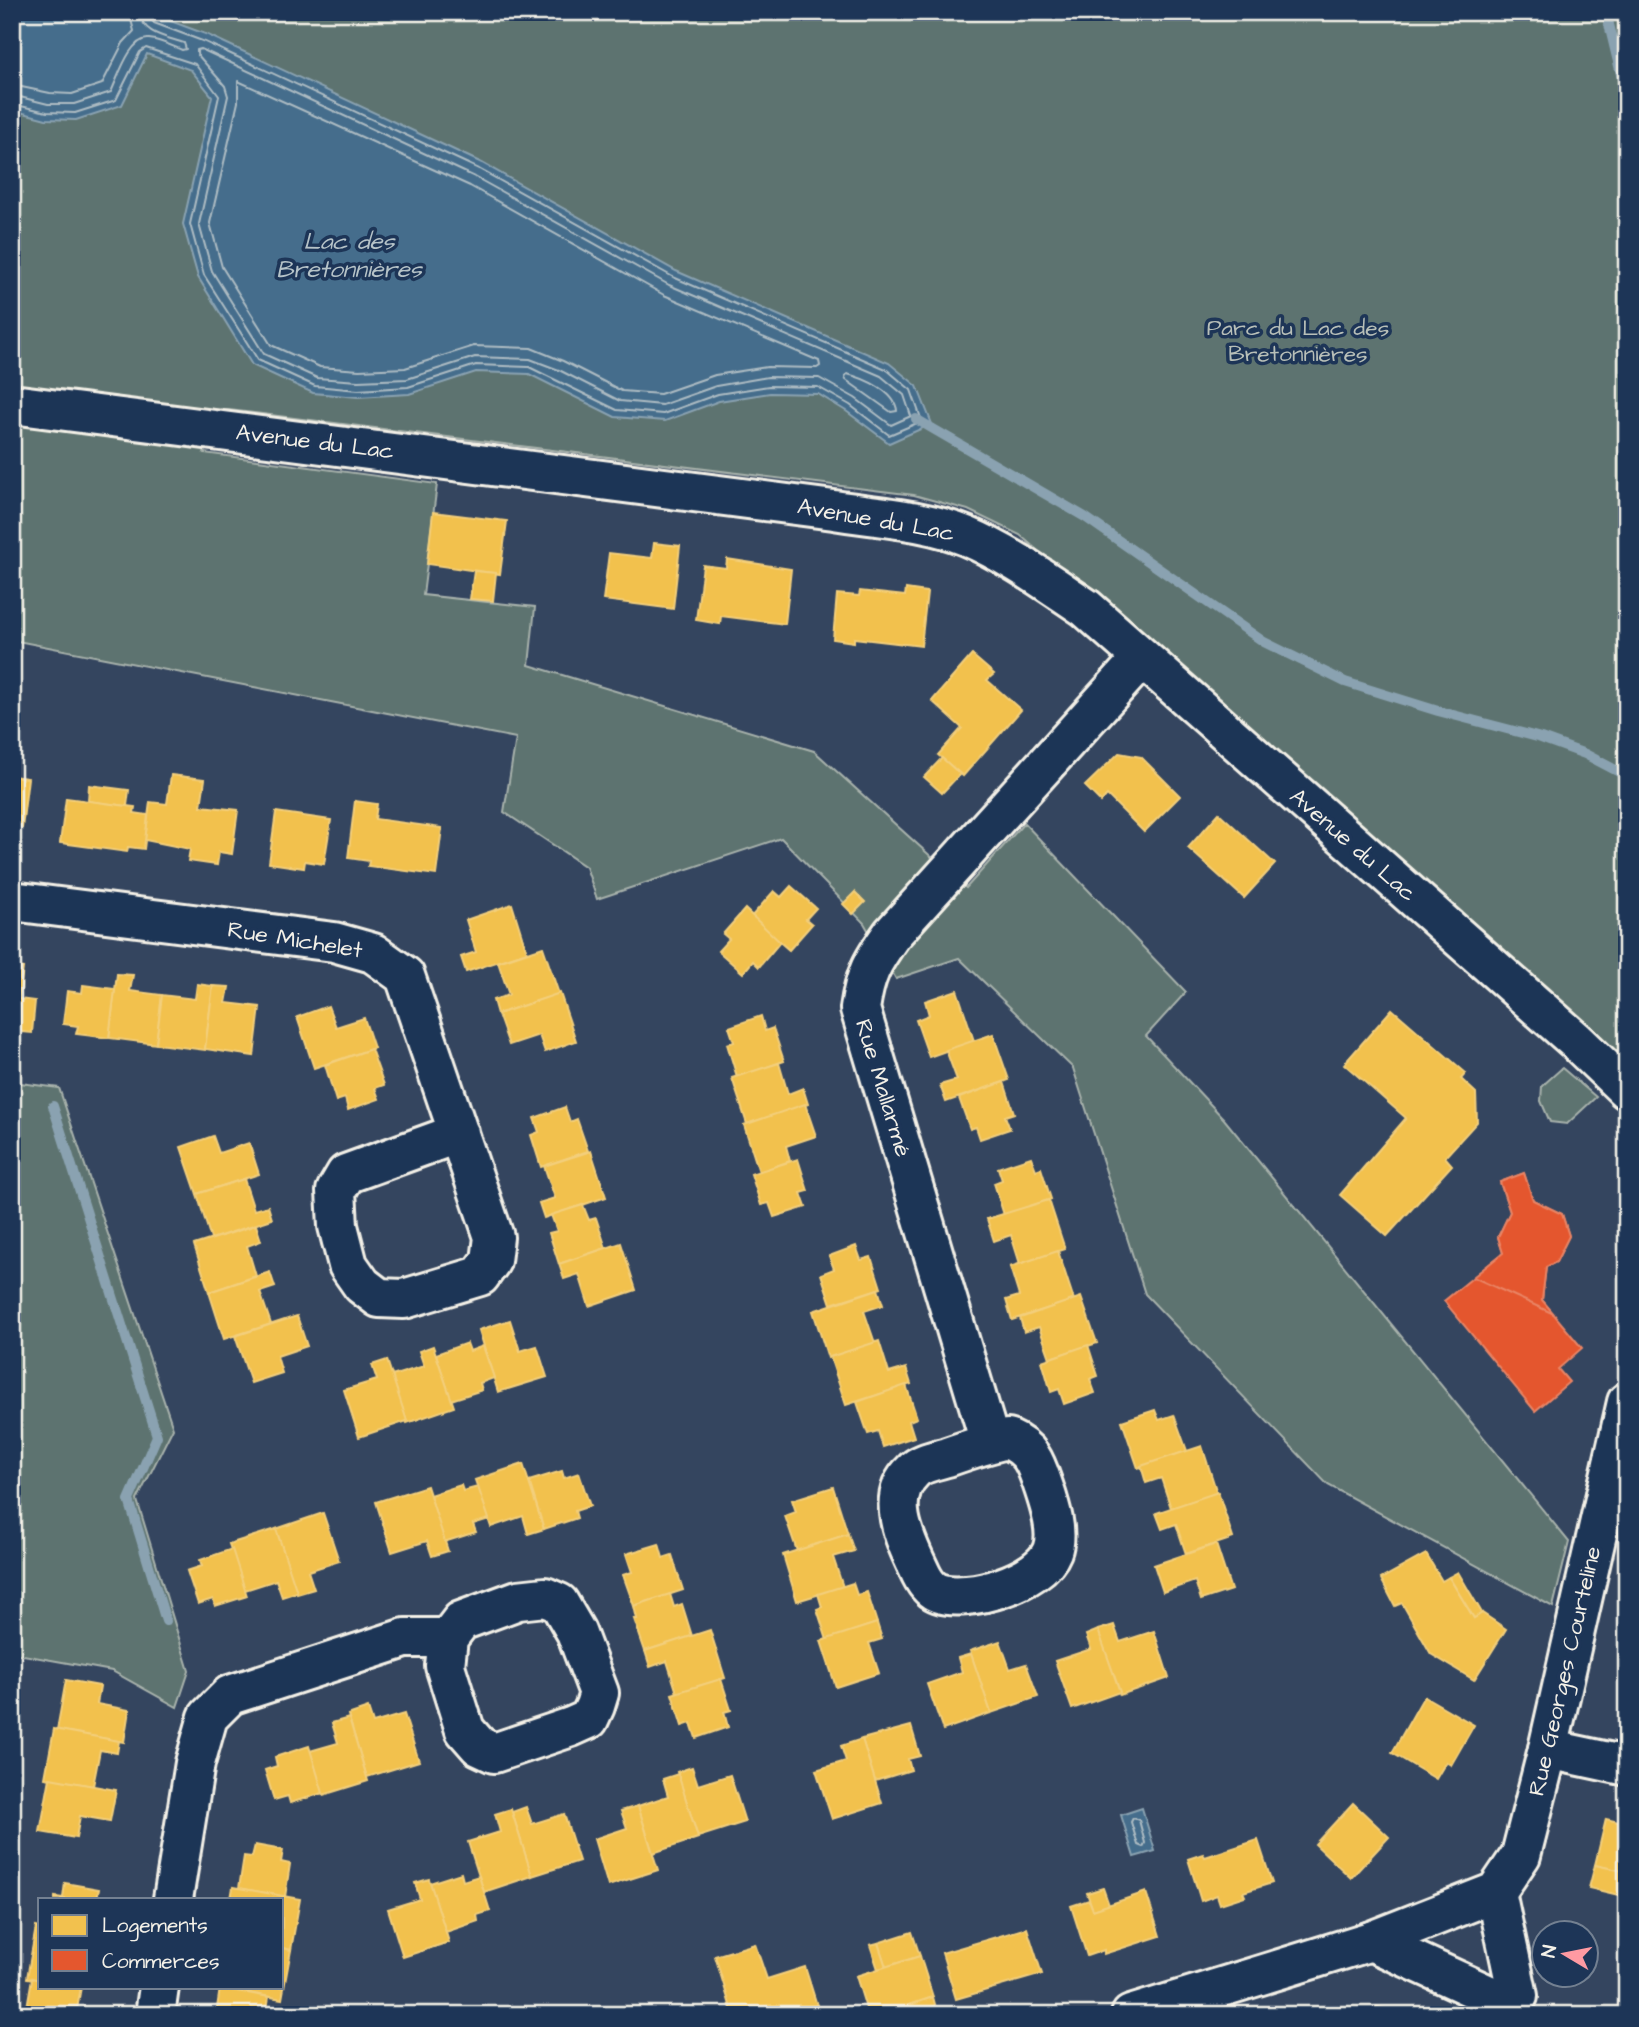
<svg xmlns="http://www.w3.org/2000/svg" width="1639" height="2027" font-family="'Architects Daughter',sans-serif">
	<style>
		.green { fill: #5d736f; stroke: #a8b2ac; stroke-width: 2 }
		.water { fill: #446d8c; stroke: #8aa2b1; stroke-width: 2 }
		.homes { fill: #f2c14e; stroke: #f3cf7c; stroke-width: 2 }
		.shops { fill: #e4572e; stroke: #e98566; stroke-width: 2 }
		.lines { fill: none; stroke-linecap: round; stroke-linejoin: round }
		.shore { stroke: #aebcc3; stroke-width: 2 }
		.stream { stroke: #8aa2b1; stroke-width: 10 }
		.minor-casing { stroke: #f4f1e8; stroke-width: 44 }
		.minor { stroke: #1d3557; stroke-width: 38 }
		.labels { text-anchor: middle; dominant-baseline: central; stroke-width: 7; stroke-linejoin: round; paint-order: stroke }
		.park-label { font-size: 23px; fill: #b8bfb8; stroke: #1d3557 }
		.street-label { font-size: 23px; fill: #f4f1e8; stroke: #1d3557 }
		.water-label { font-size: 24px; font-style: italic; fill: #b6c3c8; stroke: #1d3557 }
	</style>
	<rect width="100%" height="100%" fill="#34455f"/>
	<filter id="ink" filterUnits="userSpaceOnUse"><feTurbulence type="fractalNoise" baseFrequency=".0143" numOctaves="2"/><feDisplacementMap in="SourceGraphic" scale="14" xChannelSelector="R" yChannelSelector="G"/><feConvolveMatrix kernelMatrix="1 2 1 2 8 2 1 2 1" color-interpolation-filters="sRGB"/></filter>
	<g filter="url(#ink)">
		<g class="green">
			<polygon points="12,12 1627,12 1627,1065 1020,535 968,510 914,495 221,409 204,453 437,484 423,595 535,607 529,665 814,751 966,888 1024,823 1186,992 1146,1036 1224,1119 1569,1542 1553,1607 1328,1485 1145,1294 1073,1068 959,958 896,979 864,923 781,838 597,899 586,867 504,812 516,738 12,640"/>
			<polygon points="1562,1068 1596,1097 1567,1124 1550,1122 1541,1101 1542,1086"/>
			<polygon points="12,1082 59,1088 173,1428 137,1500 189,1671 177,1707 112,1671 12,1653"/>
		</g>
		<g class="water">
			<polygon points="12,12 154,12 157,16 208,35 482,163 676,271 889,363 917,386 932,424 889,443 846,411 818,394 770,393 719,401 665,421 615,417 529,374 476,372 409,394 358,397 313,393 252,365 198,277 183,224 212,96 191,70 147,54 122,105 76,120 46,119 12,110"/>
			<polygon points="1142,1808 1155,1851 1134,1857 1121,1815"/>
		</g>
		<g class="homes">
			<polygon points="433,512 507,521 500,574 427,564"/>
			<polygon points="654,543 680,546 673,609 603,600 609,553 652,558"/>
			<polygon points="727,559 791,569 785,624 721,616 720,624 696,620 703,565 726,568"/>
			<polygon points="474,571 496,573 493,601 470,599"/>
			<polygon points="906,589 927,592 921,646 854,638 854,642 833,639 837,594 859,596 860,591 905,596"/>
			<polygon points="972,655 994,674 987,680 1021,710 963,776 938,755 962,728 932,701"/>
			<polygon points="1119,753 1141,757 1180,796 1144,832 1107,795 1101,802 1085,786"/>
			<polygon points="942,758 960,774 942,793 924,777"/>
			<polygon points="171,775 205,779 201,806 238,810 232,854 219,852 217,865 188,861 190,849 145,840 150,802 167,804"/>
			<polygon points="12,776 28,778 22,828 12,827"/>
			<polygon points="89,785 129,790 127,806 88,801"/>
			<polygon points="66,798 135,807 134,813 148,815 144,849 128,847 127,852 60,843"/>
			<polygon points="355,801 377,804 375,819 442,828 436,875 368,866 369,861 348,858"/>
			<polygon points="276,812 331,820 324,864 305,861 304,868 269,863"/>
			<polygon points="1219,813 1275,864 1244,898 1188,848"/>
			<polygon points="791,886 816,908 806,919 812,924 789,950 751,917 774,891 781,897"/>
			<polygon points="855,892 865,902 853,914 843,904"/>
			<polygon points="512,904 527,952 466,972 461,957 476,952 466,920"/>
			<polygon points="745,909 780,942 759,967 753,961 743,973 718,951 729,939 723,934"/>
			<polygon points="543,947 559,994 497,1014 493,1000 509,995 498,962"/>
			<polygon points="12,967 23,968 19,999 35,1001 32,1033 12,1031"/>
			<polygon points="117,974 133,975 130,991 162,995 156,1044 109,1038"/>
			<polygon points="197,984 213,986 205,1050 156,1044 162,995 195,999"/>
			<polygon points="83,985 115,989 109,1038 76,1034 78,1026 63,1024 67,991 82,993"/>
			<polygon points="213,986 229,987 226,1003 260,1007 254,1056 205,1049"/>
			<polygon points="957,990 974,1041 929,1057 916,1020 929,1015 925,1001"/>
			<polygon points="560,993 576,1041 545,1052 539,1035 509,1045 498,1014"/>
			<polygon points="328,1006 336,1027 364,1018 374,1048 314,1068 297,1017"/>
			<polygon points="1392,1009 1466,1073 1461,1079 1476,1093 1477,1122 1445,1157 1452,1165 1387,1236 1340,1195 1406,1118 1344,1064"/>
			<polygon points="761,1016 765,1031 773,1028 784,1061 737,1077 727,1044 734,1042 729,1027"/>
			<polygon points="993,1034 1009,1080 946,1102 940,1085 957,1080 946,1050"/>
			<polygon points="371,1049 384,1085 375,1088 379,1099 348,1110 345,1098 336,1101 325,1065"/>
			<polygon points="779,1063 788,1094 803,1088 808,1104 747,1124 732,1078"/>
			<polygon points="1004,1082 1014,1113 1005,1116 1010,1129 980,1139 976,1127 970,1129 959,1098"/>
			<polygon points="805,1104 816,1136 786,1146 790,1161 759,1172 744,1125"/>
			<polygon points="565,1107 570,1122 577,1119 588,1151 541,1167 531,1135 539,1132 534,1118"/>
			<polygon points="213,1136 219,1153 249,1143 259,1174 197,1194 181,1147"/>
			<polygon points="591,1151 606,1197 544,1218 539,1203 555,1198 544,1166"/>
			<polygon points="1031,1157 1036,1170 1041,1168 1051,1199 1004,1215 994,1183 1002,1180 998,1168"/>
			<polygon points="798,1159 808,1191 801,1193 806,1207 774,1217 769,1203 761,1205 751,1174"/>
			<polygon points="244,1179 254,1210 268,1206 272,1219 211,1239 197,1194"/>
			<polygon points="1049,1200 1065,1249 1020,1264 1011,1235 994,1241 987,1219"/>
			<polygon points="583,1205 589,1220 596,1218 606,1248 559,1264 549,1233 557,1231 551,1215"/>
			<polygon points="256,1225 261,1241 247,1246 256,1276 209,1292 194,1245"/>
			<polygon points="621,1243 636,1290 589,1306 579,1274 564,1279 559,1264"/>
			<polygon points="856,1246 861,1260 871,1257 881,1288 831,1304 821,1274 834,1269 829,1256"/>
			<polygon points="1058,1251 1074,1300 1012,1320 1006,1300 1019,1296 1010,1267"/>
			<polygon points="270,1272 275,1287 260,1292 271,1324 224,1339 209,1292"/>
			<polygon points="878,1289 883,1305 864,1311 875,1343 828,1358 813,1311"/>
			<polygon points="1081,1297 1097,1343 1050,1358 1039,1327 1024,1332 1020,1318"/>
			<polygon points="297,1316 307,1346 277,1356 282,1373 251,1383 235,1336"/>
			<polygon points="510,1320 520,1351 537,1346 547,1377 498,1392 479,1330"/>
			<polygon points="879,1341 889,1373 906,1368 911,1384 846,1405 830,1357"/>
			<polygon points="467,1343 470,1351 483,1346 494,1378 480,1383 482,1390 451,1400 436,1354"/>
			<polygon points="1088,1345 1098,1376 1090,1379 1095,1393 1064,1404 1059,1389 1051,1392 1042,1361"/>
			<polygon points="433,1346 454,1407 407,1423 392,1376 424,1366 419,1351"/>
			<polygon points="387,1360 407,1421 359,1437 344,1390 377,1380 372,1365"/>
			<polygon points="906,1385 917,1418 909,1421 914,1437 883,1447 878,1431 868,1434 857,1402"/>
			<polygon points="1155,1410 1159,1420 1174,1415 1187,1451 1138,1468 1122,1421"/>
			<polygon points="1202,1446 1217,1493 1171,1508 1161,1478 1146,1483 1141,1466"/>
			<polygon points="523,1464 544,1529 528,1534 523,1516 491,1527 475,1480"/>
			<polygon points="562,1471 564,1478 579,1473 590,1506 575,1511 577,1518 544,1529 529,1481"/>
			<polygon points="461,1485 463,1491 478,1487 489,1519 473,1524 476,1532 444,1542 430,1495"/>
			<polygon points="427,1486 448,1551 432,1556 427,1541 392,1552 376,1502"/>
			<polygon points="833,1487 848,1534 797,1551 785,1516 796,1512 792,1500"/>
			<polygon points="1218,1492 1233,1538 1186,1554 1176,1524 1162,1529 1156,1513"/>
			<polygon points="323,1513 339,1561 308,1571 314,1589 297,1594 276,1529"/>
			<polygon points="276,1529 297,1592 282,1597 276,1580 245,1590 229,1544"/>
			<polygon points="848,1534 854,1551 833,1557 843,1587 797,1601 783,1555"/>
			<polygon points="659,1544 663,1558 672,1555 683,1590 634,1606 623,1575 632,1572 626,1554"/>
			<polygon points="1216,1544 1231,1590 1201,1600 1195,1581 1163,1592 1154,1565"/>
			<polygon points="232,1549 247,1596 215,1606 213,1599 198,1604 187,1571 202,1566 200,1560"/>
			<polygon points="1426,1554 1442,1581 1449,1577 1474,1618 1482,1613 1506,1629 1474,1680 1431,1654 1402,1603 1395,1606 1381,1579"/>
			<polygon points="1458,1572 1482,1613 1474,1618 1449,1577"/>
			<polygon points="853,1583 857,1595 867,1592 877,1623 827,1640 817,1609 822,1607 818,1594"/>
			<polygon points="670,1594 674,1607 682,1604 692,1636 645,1651 634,1619 637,1619 634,1606"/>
			<polygon points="877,1623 882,1639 869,1643 879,1673 836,1687 821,1641"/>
			<polygon points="1114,1625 1120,1642 1154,1631 1169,1678 1120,1695 1098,1630"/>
			<polygon points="710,1630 725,1678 677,1693 667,1661 650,1667 645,1651"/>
			<polygon points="1098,1630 1120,1692 1072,1709 1055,1661 1091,1649 1086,1635"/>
			<polygon points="1000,1641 1010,1669 1026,1664 1038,1697 991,1713 970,1651"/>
			<polygon points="971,1654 991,1713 943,1730 927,1684 962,1672 958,1658"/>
			<polygon points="721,1679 731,1710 724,1712 728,1727 696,1738 691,1723 682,1726 672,1694"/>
			<polygon points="66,1680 100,1686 97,1704 129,1710 124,1742 57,1730"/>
			<polygon points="1424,1696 1474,1725 1451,1765 1446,1762 1436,1779 1392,1753"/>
			<polygon points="368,1708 373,1723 404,1714 419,1761 367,1777 348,1715"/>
			<polygon points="349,1718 368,1781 323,1795 310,1751 338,1743 332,1723"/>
			<polygon points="911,1726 920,1756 908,1759 911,1770 875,1781 862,1739"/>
			<polygon points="54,1729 119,1741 117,1753 100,1750 93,1786 45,1778"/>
			<polygon points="862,1739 882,1803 832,1819 816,1770 846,1761 841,1746"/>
			<polygon points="309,1746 323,1793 290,1803 288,1796 274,1800 265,1770 277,1766 275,1757"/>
			<polygon points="692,1767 698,1785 730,1775 745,1822 698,1837 677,1772"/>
			<polygon points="678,1774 698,1838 653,1853 638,1806 668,1796 663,1779"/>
			<polygon points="50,1778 116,1790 110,1821 80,1816 76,1838 40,1832"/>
			<polygon points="1353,1803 1389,1837 1351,1878 1315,1844"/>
			<polygon points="638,1806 658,1870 608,1886 594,1839 627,1828 621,1811"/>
			<polygon points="526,1807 532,1824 564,1814 579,1861 532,1876 512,1812"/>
			<polygon points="511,1809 532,1876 484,1892 468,1842 500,1832 495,1814"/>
			<polygon points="1606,1819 1627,1824 1627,1872 1595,1865"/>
			<polygon points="1258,1840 1272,1883 1243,1892 1245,1896 1220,1904 1217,1895 1201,1901 1188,1859 1203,1854 1205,1857"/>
			<polygon points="255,1845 283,1850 281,1862 290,1864 285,1897 239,1888 244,1856 252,1857"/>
			<polygon points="1595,1865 1627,1872 1627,1897 1589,1888"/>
			<polygon points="461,1873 463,1881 479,1876 490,1911 477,1915 478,1921 446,1932 430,1883"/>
			<polygon points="429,1879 449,1942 403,1957 388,1909 420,1899 415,1883"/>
			<polygon points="65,1883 99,1889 97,1899 55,1899 55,1897 63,1898"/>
			<polygon points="233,1887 300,1899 291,1950 282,1948 282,1899 231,1899"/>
			<polygon points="1103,1888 1109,1905 1093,1910 1087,1893"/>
			<polygon points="1146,1892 1160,1936 1104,1954 1104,1950 1087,1956 1071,1906 1089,1900 1093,1910"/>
			<polygon points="36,1927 40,1928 40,1980 27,1978"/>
			<polygon points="1027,1928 1042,1974 956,1999 942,1953"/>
			<polygon points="912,1932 920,1956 886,1967 878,1943"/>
			<polygon points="878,1943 886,1967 878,1969 870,1945"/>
			<polygon points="755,1944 767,1979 805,1967 820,2015 733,2015 715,1956"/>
			<polygon points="282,1948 291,1950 282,1999 216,1987 282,1987"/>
			<polygon points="920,1956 933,1997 904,2007 906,2015 868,2015 856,1976"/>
			<polygon points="32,1978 40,1980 40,1987 81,1987 76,2015 33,2015 26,2013"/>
			<polygon points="220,1988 269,1997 266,2015 216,2015"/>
			<polygon points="933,1997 936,2008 914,2015 906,2015 904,2007"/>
			<polygon points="1377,2007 1417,2015 1376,2015"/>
		</g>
		<g class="shops">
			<polygon points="1524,1173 1533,1200 1562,1214 1569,1236 1556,1262 1546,1267 1542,1300 1582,1348 1558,1369 1569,1382 1535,1411 1444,1301 1503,1253 1498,1237 1510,1212 1500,1182"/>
			<polygon points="1524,1173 1533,1200 1562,1214 1569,1236 1556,1262 1546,1267 1542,1300 1554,1314 1473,1277 1503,1253 1498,1237 1510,1212 1500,1182"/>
		</g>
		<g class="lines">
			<g class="shore">
				<polygon points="201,49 475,177 669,285 881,376 904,395 911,416 891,425 855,398 819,378 768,377 716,386 662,405 620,401 559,370 530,359 475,357 407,379 358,381 317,378 264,354 212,271 199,224 228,96 225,86 197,54 197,50"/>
				<polygon points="238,81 470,186 664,295 819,361 820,366 817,368 767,367 715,375 660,394 622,391 563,361 531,348 474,346 405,368 359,370 320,367 271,345 222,267 210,223 238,102"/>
				<polyline points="12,85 50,93 72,94 102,84 123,43 134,31 129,12"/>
				<path d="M12,95L48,104H74L111,92C118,78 130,37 149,39C160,40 172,46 182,50L186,49L184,43C167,37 141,34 140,12"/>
				<polyline points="12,104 47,112 75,113 116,100 140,52 146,48 195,64 219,96 190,224 204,275 258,360 315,386 358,390 408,387 476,365 529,367 617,410 663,414 718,394 769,386 818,387 850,405 889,435 922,421 911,390 886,369 673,277 479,169 205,42 154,23 150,18 149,12"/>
				<path d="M847,374C864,378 896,392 897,411L891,412L846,380L845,377Z"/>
				<polygon points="1133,1818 1139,1820 1145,1843 1143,1847 1138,1845 1131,1822"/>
			</g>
			<g class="stream">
				<polyline points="1606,12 1627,99"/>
				<polyline points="916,419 1085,517 1264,642 1345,682 1438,711 1541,738 1585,754 1627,776"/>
				<polyline points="53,1106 157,1436 129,1500 166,1621"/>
			</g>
			<g class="minor-casing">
				<g id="minor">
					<path d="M12,404L834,510C877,517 925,519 966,536C1009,554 1047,582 1086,608L1575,1040L1627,1090"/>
					<polyline points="12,901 334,942 373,953 405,976 494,1237 491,1261 480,1276 404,1299 379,1298 362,1285 348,1265 338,1226 336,1191 346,1174 459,1133"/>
					<path d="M1008,1439C1033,1450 1036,1465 1044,1488C1050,1506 1059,1533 1052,1551C1040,1582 968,1603 939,1593C930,1590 925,1582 921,1574C907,1544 883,1499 913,1471C920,1463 937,1460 947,1457C967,1450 987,1443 1008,1439Z"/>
					<path d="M990,1442L860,1009C865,974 872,962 892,934L1142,658"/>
					<polygon points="545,1597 559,1603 576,1632 599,1693 595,1706 589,1719 571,1727 494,1753 479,1746 465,1730 445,1666 448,1638 461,1621 518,1600"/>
					<polyline points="1548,1749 1627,1766"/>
					<polyline points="173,1899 195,1763 208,1717 230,1695 405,1638 448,1638"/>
					<polyline points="1371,1941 1502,2001 1518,1996 1496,1892"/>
					<polyline points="155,2015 159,1987"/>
					<polyline points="1131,2015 1371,1941 1496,1892 1521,1855 1548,1749 1627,1402"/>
				</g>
			</g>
			<use href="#minor" class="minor"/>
		</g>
	</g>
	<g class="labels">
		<g class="park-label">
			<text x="1298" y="328">Parc du Lac des<tspan x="1298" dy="26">Bretonnières</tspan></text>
		</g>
		<g class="street-label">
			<text transform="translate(315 442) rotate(7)">Avenue du Lac</text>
			<text transform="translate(876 520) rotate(10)">Avenue du Lac</text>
			<text transform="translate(1353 845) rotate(41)">Avenue du Lac</text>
			<text transform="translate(295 940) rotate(9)">Rue Michelet</text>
			<text transform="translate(883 1088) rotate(73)">Rue Mallarmé</text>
			<text transform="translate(1565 1671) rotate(-77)">Rue Georges Courteline</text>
		</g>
		<g class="water-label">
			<text x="349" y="242">Lac des<tspan x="349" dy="28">Bretonnières</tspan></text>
		</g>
	</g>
	<rect width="1639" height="2027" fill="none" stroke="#1d3557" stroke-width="42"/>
	<rect x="21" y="21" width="1597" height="1985" fill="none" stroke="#f4f1e8" stroke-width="2.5" filter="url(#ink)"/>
	<rect x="38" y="1898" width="245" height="91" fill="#1d3557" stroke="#738091" stroke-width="2"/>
	<rect x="52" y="1915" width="35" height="21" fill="#f2c14e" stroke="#738091" stroke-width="2"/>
	<text x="102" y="1932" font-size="21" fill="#f4f1e8">Logements</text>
	<rect x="52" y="1950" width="35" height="21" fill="#e4572e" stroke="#738091" stroke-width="2"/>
	<text x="102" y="1968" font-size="21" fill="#f4f1e8">Commerces</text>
	<g transform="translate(1565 1954) rotate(280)"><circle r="33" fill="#1d3557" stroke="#738091" stroke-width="2"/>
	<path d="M0-5L12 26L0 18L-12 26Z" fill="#ff9aa2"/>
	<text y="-10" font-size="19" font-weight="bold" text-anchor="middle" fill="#f4f1e8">N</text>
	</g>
</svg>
